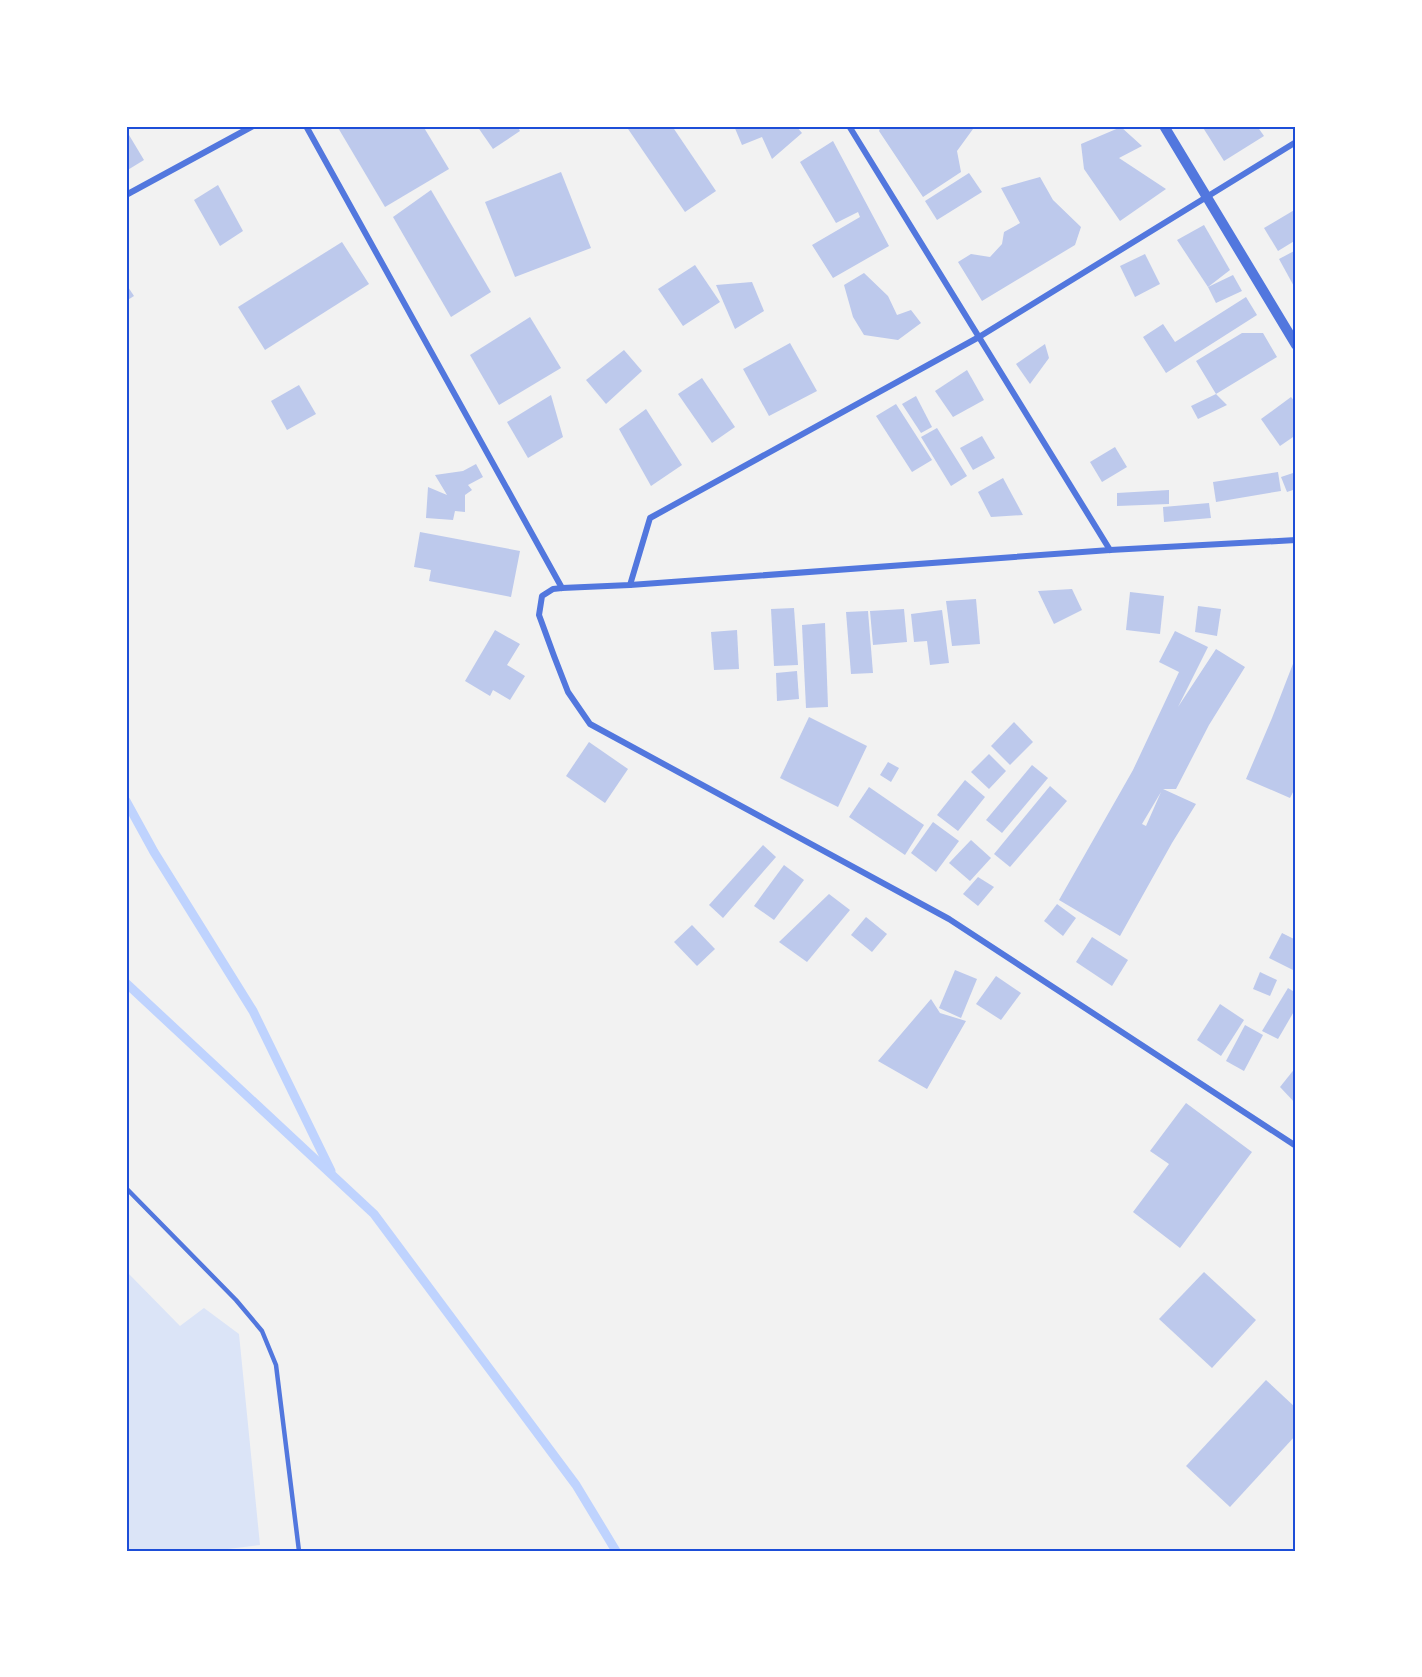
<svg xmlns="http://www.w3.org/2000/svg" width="1422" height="1677" font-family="Arial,sans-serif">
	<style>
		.green { fill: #dbe4f7 }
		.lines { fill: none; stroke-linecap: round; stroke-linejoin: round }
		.stream { stroke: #bfd3fe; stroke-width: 9 }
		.building { fill: #bdc9ec; fill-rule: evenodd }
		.service { stroke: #5277de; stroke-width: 4.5 }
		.minor { stroke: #5277de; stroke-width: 6 }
		.tertiary { stroke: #5277de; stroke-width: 10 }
		.neatline { fill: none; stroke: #1d4ed8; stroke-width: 2 }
	</style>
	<rect width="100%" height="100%" fill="#f2f2f2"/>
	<polygon class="green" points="126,1271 180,1326 204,1308 239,1334 260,1545 212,1551 126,1551"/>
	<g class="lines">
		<g class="stream">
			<polyline points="126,801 154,852 253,1011 331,1171"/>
			<polyline points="126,983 374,1214 576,1485 616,1551"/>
		</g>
	</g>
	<g class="building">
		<polygon points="337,126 423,126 449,169 385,207"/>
		<polygon points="477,126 517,126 520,131 493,149"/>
		<polygon points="626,126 672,126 716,191 685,212"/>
		<polygon points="734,126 796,126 802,133 772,159 762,137 742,145"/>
		<polygon points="881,126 973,126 973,129 957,151 961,172 923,197 879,131"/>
		<polygon points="1202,126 1257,126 1264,136 1224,161"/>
		<polygon points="1121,127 1142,146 1119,158 1166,189 1120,221 1084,169 1081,144"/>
		<polygon points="126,130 144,160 126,171"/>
		<polygon points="833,141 889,246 833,278 812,245 860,217 858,212 836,223 800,162"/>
		<polygon points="561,172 591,248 515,277 485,202"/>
		<polygon points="969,173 982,192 937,220 925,201"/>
		<polygon points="1040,177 1053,200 1081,227 1075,245 982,301 958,262 971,254 990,257 1002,244 1004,232 1020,223 1001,188"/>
		<polygon points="218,185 243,231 220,246 194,200"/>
		<polygon points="431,190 491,292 451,317 393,217"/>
		<polygon points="1296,209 1296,240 1278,251 1264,228"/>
		<polygon points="1204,225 1230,270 1208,287 1177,240"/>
		<polygon points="342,242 369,284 265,350 238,307"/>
		<polygon points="1296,250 1296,290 1279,259"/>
		<polygon points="1145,254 1160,284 1135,297 1120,266"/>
		<polygon points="695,265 720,302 683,326 658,289"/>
		<polygon points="864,273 888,296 897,315 911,310 921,323 898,340 864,335 853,317 844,285"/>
		<polygon points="1233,275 1242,291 1216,303 1208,287"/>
		<polygon points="752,282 764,311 735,329 716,285"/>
		<polygon points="126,284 134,296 126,301"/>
		<polygon points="1246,297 1257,315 1166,373 1143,337 1163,324 1175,342"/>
		<polygon points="530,317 561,368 499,405 470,355"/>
		<polygon points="1242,333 1263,333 1277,357 1216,394 1227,405 1198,419 1191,406 1216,394 1196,361"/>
		<polygon points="790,343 817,391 769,416 743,369"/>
		<polygon points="1045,344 1049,358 1030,384 1016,364"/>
		<polygon points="624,350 642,371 606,404 586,380"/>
		<polygon points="967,370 984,400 953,417 935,391"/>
		<polygon points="702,378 735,427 712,443 678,394"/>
		<polygon points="299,385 316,414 287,430 271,401"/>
		<polygon points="551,395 563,437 528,458 507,422"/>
		<polygon points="916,396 932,427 921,433 902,404"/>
		<polygon points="1291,397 1296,403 1296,435 1280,446 1261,419"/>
		<polygon points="896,404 932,460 912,472 876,416"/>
		<polygon points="646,409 682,465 651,486 619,429"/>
		<polygon points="937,428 967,476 951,486 921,437"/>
		<polygon points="982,436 995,458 973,470 960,448"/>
		<polygon points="1115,447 1127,467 1102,482 1090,462"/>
		<polygon points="476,464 483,477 468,485 472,490 465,495 465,512 455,511 453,520 426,518 428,487 447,495 435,475 463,471"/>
		<polygon points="1278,472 1281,491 1216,502 1213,482"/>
		<polygon points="1296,472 1296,489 1287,492 1281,477"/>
		<polygon points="1003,478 1023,515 991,517 978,492"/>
		<polygon points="1169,490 1169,504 1117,506 1117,493"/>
		<polygon points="1209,503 1211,518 1164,522 1163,507"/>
		<polygon points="420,532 520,551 511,597 429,581 431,570 414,567"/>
		<polygon points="1072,589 1082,610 1054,624 1038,591"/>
		<polygon points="1130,592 1164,596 1160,634 1126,630"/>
		<polygon points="976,599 980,644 952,646 946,601"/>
		<polygon points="1198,606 1221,609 1217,636 1195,632"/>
		<polygon points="794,608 798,665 774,666 771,609"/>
		<polygon points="904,609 907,642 873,645 870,611"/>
		<polygon points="942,610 949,663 930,665 927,641 914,642 911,614"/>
		<polygon points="868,611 873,673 851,674 846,612"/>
		<polygon points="825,623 828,707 806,708 802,625"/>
		<polygon points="495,630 520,644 507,665 525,676 510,700 493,690 490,696 465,681"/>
		<polygon points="737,630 739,669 714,670 711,632"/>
		<path d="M1175,631L1208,647L1178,707L1216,649L1245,667L1209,725L1176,789H1163L1196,804L1172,843L1120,936L1059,900L1133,770L1179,672L1159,662ZM1161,792L1146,826L1142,824Z"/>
		<polygon points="1296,656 1296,786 1290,798 1246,779 1272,718"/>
		<polygon points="797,671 799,699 777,701 776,673"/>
		<polygon points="809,717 867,746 838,807 780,778"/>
		<polygon points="1014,722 1033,742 1010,765 991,746"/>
		<polygon points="589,742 628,769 605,803 566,776"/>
		<polygon points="989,754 1006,771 989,789 971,772"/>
		<polygon points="888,762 899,768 891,782 880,775"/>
		<polygon points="1032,765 1048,778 1002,833 986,820"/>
		<polygon points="965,780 985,797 958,831 937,815"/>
		<polygon points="1050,786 1067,801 1010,867 994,854"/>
		<polygon points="869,787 924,825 905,855 849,817"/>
		<polygon points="933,822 959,841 936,872 911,853"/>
		<polygon points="971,840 991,858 970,881 949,863"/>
		<polygon points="763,845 776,857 723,918 709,905"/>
		<polygon points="784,865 804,880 774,920 754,906"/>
		<polygon points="978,877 994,887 978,906 963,894"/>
		<polygon points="829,894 850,910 807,962 779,942"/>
		<polygon points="1057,904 1076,918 1063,936 1044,921"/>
		<polygon points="866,917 887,934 872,952 851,935"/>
		<polygon points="692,925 715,949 697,966 674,942"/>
		<polygon points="1282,933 1296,940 1295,971 1269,958"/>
		<polygon points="1092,937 1128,960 1112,986 1076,962"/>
		<polygon points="955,970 977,979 961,1018 939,1008"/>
		<polygon points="1260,972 1277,980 1270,996 1253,989"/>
		<polygon points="996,976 1021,993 1001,1020 976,1004"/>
		<polygon points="1288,988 1296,993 1296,1008 1278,1039 1262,1031"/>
		<polygon points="931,999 940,1013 966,1021 927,1089 878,1061"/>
		<polygon points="1220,1004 1244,1020 1221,1056 1197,1040"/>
		<polygon points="1245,1025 1263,1035 1244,1071 1226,1061"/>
		<polygon points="1296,1067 1296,1104 1280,1087"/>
		<polygon points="1186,1103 1252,1152 1180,1248 1133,1212 1169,1164 1150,1151"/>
		<polygon points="1204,1272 1256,1320 1212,1368 1159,1319"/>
		<polygon points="1266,1380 1296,1408 1296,1435 1230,1507 1186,1466"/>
	</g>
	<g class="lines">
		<polyline class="service" points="126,1188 236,1300 262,1331 276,1365 299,1551"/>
		<g class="minor">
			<polyline points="306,126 562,588"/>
			<polyline points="849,126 1110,550"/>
			<polyline points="126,195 253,126"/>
			<polyline points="1296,540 1110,550 630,585 562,588 553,589 542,596 539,615 554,656 568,692 590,724 949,919 1296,1146"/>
			<polyline points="630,585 650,518 979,337 1296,142"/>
		</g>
		<polyline class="tertiary" points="1164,126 1296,345"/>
	</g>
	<rect width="1422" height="1677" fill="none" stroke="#ffffff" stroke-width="255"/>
	<rect x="128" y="128" width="1166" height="1422" class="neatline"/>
</svg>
